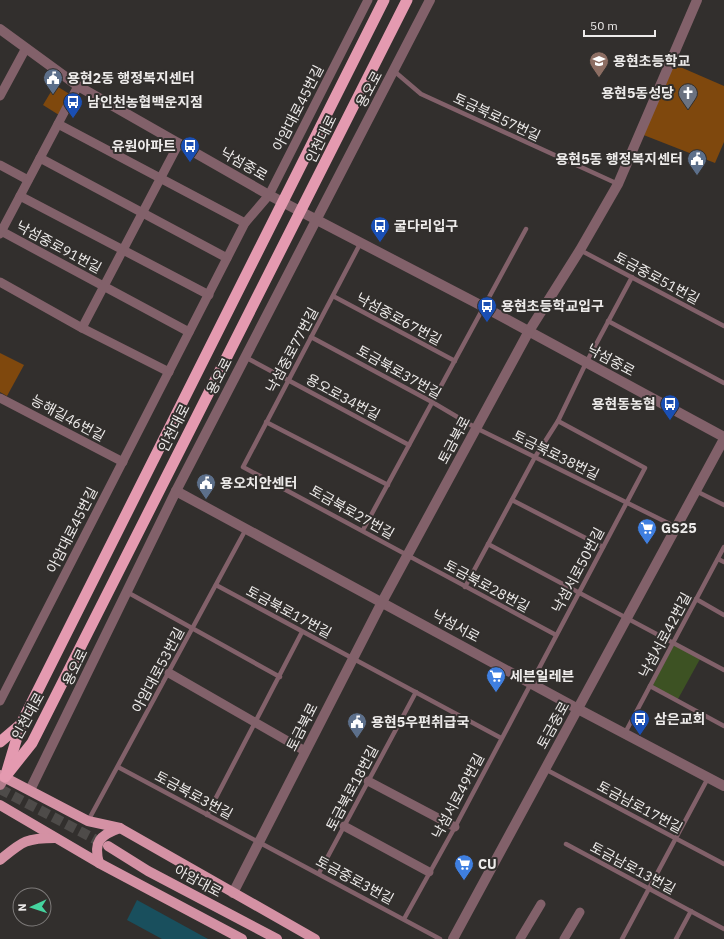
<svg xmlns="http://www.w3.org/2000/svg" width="724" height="939" font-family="'IBM Plex Sans','Noto Sans KR',sans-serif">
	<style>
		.green { fill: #3d5223 }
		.water { fill: #194f5d }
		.building { fill: #7f480d }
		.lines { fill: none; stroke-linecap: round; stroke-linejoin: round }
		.primary-tunnel { stroke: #4e4b49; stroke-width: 10; stroke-dasharray: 10 5; stroke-linecap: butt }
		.service { stroke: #82616a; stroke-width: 4.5 }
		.minor { stroke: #82616a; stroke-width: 9 }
		.tertiary { stroke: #82616a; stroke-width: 10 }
		.secondary { stroke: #b17c8b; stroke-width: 10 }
		.primary { stroke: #d491a4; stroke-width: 10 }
		.trunk { stroke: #e49ab0; stroke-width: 11 }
		.labels { text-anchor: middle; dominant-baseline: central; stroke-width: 4; stroke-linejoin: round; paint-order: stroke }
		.poi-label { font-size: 14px; font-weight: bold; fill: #edebea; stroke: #322f2d; text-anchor: start }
		.street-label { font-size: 14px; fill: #edebea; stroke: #322f2d }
	</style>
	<rect width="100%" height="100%" fill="#322f2d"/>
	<polygon class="green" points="674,645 700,659 678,699 652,686"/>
	<polygon class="water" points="137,900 208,939 162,939 127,920"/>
	<g class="building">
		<polygon points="671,63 724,86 724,142 715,163 641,134"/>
		<polygon points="55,85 71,95 59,115 43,105"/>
		<polygon points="0,353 24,365 7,396 0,392"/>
	</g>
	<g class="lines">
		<polyline class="primary-tunnel" points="0,789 106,845"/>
		<g class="service">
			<polyline points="394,71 421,94 618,184"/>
			<polyline points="360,244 243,467 556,635"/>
			<polyline points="580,250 724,326"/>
			<polyline points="333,296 455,361"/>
			<polyline points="608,321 724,383"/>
			<polyline points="311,337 432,402 476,428 676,527"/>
			<polyline points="245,357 409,445"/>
			<polyline points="266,422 388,485"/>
			<polyline points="696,491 724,505"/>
			<polyline points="512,500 603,547"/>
			<polyline points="363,530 526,229"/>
			<polyline points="488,544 724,670"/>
			<polyline points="718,559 724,562"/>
			<polyline points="216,585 501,738"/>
			<polyline points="465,587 535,457 558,421 586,363 632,277"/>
			<polyline points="127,592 280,677"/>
			<polyline points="696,599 724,615"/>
			<polyline points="650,686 724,726"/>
			<polyline points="625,733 724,547"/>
			<polyline points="118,767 440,939"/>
			<polyline points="545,769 724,864"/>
			<polyline points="207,815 302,632"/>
			<polyline points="88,821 246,529"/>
			<polyline points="566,844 724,929"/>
			<polyline points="319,873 416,692"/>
			<polyline points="404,919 455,827 645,468 558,421"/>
			<polyline points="622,939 708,778"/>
			<polyline points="676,939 691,911"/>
		</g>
		<g class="minor">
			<polyline points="0,96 26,48"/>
			<polyline points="58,124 245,223"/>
			<polyline points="40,158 227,258"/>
			<polyline points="0,165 28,180"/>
			<polyline points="20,196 209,295"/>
			<polyline points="1,231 189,332"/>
			<polyline points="0,234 78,86"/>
			<polyline points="0,282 82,328 169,372"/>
			<polyline points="82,328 179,143"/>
			<polyline points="0,398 123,462"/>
			<polyline points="169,673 305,751"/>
			<polyline points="0,701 245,223 269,195 368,0"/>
			<polyline points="368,781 455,827"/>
			<polyline points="344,826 429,872"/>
			<polyline points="520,939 541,904"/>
			<polyline points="564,939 580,912"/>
		</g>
		<g class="tertiary">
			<polyline points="0,29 78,86 269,195 484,307 724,437"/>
			<polyline points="176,491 578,709 724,786"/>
			<polyline points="30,790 176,491 430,0"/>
			<polyline points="233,893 382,602 529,331 580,250 618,184 697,0"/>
			<polyline points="453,939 724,439"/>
		</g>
		<polyline class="secondary" points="0,785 5,777"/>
		<g class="primary">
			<polyline points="0,775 88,821 120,828 315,939"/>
			<polyline points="0,805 99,863 242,939"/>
			<polyline points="108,846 148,871 277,939"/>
			<path d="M0,860C22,842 25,838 55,838"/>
			<path d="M99,863C93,842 100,835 120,828"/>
		</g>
		<g class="trunk">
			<polyline points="0,742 20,725"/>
			<polyline points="7,771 21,724 384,0"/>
			<polyline points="5,777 32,743 407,0"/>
		</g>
	</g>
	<defs>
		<g id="school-pin" transform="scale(1)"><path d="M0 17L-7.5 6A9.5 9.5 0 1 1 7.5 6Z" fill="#8d6e63" stroke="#322f2d"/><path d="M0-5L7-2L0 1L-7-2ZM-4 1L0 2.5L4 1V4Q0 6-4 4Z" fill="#fff"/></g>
		<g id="civic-pin" transform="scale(1)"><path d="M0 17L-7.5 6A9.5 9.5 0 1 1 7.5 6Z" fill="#5c6f8a" stroke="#322f2d"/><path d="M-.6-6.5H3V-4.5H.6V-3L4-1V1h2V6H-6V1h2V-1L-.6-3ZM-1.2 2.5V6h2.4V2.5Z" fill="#fff"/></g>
		<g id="church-pin" transform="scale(1)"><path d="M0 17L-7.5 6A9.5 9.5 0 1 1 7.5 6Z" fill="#6b7280" stroke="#322f2d"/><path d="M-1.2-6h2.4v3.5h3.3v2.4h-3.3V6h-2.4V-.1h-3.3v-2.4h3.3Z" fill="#fff"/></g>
		<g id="bus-pin" transform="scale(1)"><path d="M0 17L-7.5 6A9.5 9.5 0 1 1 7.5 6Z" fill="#1a4fb4" stroke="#322f2d"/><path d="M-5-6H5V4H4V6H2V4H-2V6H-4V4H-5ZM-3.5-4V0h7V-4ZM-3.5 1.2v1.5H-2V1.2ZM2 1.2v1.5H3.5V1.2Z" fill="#fff"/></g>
		<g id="supermarket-pin" transform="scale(1)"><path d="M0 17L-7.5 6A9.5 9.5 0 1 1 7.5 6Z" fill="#3f7fe0" stroke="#322f2d"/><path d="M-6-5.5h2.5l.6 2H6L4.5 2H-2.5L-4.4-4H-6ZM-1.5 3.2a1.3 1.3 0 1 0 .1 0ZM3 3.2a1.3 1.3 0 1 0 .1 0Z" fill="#fff"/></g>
	</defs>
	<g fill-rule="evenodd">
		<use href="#school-pin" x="599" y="61"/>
		<use href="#civic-pin" x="53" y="78"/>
		<use href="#church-pin" x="688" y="93"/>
		<use href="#bus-pin" x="73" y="102"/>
		<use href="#bus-pin" x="190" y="146"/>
		<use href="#civic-pin" x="697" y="159"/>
		<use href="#bus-pin" x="380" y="226"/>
		<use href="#bus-pin" x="487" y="306"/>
		<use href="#bus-pin" x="670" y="404"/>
		<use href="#civic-pin" x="206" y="483"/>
		<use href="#supermarket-pin" x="647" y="528"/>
		<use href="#supermarket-pin" x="496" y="676"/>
		<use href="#bus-pin" x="640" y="719"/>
		<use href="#civic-pin" x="357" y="722"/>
		<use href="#supermarket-pin" x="464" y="864"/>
	</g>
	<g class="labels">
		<g class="poi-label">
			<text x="613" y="61">용현초등학교</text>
			<text x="67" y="78">용현2동 행정복지센터</text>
			<text x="674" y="93" text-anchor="end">용현5동성당</text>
			<text x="87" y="102">남인천농협백운지점</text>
			<text x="176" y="146" text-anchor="end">유원아파트</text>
			<text x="683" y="159" text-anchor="end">용현5동 행정복지센터</text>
			<text x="394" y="226">굴다리입구</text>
			<text x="501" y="306">용현초등학교입구</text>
			<text x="656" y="404" text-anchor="end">용현동농협</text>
			<text x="220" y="483">용오치안센터</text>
			<text x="661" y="528">GS25</text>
			<text x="510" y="676">세븐일레븐</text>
			<text x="654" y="719">삼은교회</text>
			<text x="371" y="722">용현5우편취급국</text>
			<text x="478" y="864">CU</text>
		</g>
		<g class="street-label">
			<text transform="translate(369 89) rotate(-62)">용오로</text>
			<text transform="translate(298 108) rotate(-63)">아암대로45번길</text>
			<text transform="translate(497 117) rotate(25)">토금북로57번길</text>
			<text transform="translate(321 139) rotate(-64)">인천대로</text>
			<text transform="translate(244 164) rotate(30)">낙섬중로</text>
			<text transform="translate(59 247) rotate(28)">낙섬중로91번길</text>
			<text transform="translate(657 278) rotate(28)">토금중로51번길</text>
			<text transform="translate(399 319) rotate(28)">낙섬중로67번길</text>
			<text transform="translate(292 350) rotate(-62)">낙섬중로77번길</text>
			<text transform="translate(611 360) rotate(28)">낙섬중로</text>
			<text transform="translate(399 372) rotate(29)">토금북로37번길</text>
			<text transform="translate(219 376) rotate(-63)">용오로</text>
			<text transform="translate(343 397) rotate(28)">용오로34번길</text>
			<text transform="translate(68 418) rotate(28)">능해길46번길</text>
			<text transform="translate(174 428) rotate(-63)">인천대로</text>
			<text transform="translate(454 440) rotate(-62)">토금북로</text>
			<text transform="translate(556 455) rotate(26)">토금북로38번길</text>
			<text transform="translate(352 512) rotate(29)">토금북로27번길</text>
			<text transform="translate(72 530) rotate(-63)">아암대로45번길</text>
			<text transform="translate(578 570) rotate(-62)">낙섬서로50번길</text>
			<text transform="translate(487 586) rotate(28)">토금북로28번길</text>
			<text transform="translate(289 612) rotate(28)">토금북로17번길</text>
			<text transform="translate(456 626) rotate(28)">낙섬서로</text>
			<text transform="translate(665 635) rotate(-62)">낙섬서로42번길</text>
			<text transform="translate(75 667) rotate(-64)">용오로</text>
			<text transform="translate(158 670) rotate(-62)">아암대로53번길</text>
			<text transform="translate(28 716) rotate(-61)">인천대로</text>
			<text transform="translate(553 725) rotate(-61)">토금중로</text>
			<text transform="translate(302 727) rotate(-63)">토금북로</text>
			<text transform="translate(352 788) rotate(-62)">토금북로18번길</text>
			<text transform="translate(194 795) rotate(28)">토금북로3번길</text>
			<text transform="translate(458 796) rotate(-62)">낙섬서로49번길</text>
			<text transform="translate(640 807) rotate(28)">토금남로17번길</text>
			<text transform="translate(633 868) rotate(28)">토금남로13번길</text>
			<text transform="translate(355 880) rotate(28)">토금중로3번길</text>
			<text transform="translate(198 881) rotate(28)">아암대로</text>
		</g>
	</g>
	<g transform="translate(32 907) rotate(267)"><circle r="19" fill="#322f2d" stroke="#7d7a79"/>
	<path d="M0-3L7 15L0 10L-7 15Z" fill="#45d49f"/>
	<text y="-6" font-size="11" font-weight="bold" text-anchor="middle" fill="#edebea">N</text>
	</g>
	<path d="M584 30v6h71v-6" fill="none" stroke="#edebea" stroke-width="2"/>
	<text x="590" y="30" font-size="12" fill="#edebea" stroke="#322f2d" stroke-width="3" paint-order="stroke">50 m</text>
</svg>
